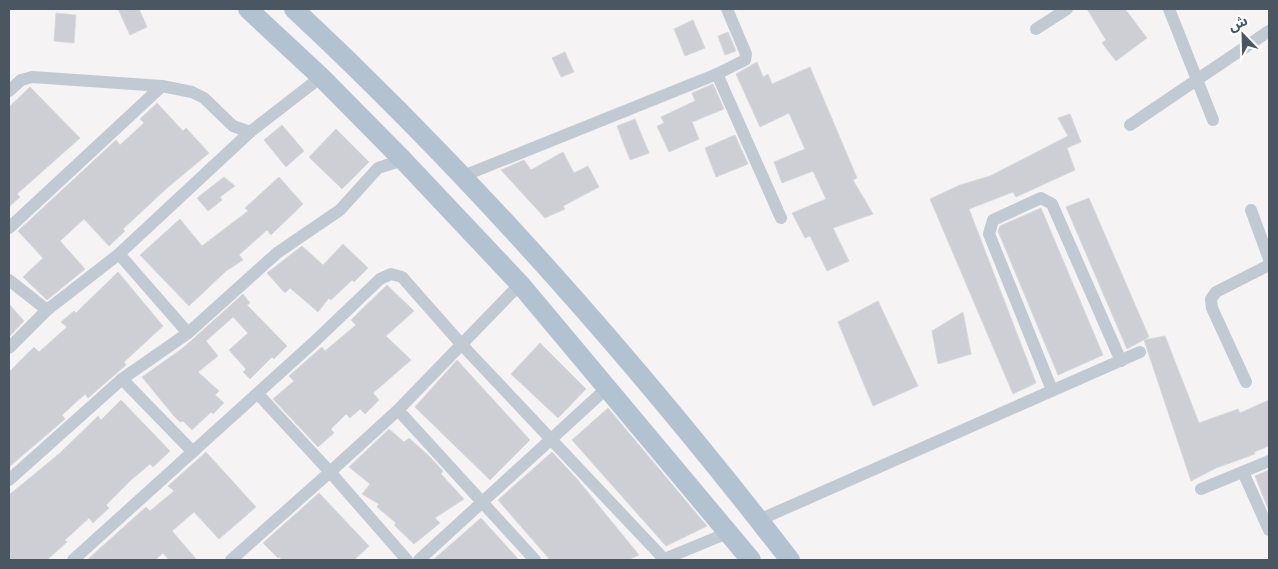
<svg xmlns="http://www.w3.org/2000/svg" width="1278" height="569" font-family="'DM Sans','Noto Sans Arabic',sans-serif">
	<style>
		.building { fill: #cdcfd5; stroke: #d7d9de }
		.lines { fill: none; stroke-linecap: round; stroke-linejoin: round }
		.street { stroke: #c1cad2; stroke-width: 12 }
		.primary { stroke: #b3c2d1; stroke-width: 20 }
	</style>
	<rect width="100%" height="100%" fill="#f5f3f3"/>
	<g class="building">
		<polygon points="118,9 139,9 147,27 130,35"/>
		<polygon points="1087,9 1125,9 1147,38 1116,61 1102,43 1106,40"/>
		<polygon points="56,13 76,15 74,43 54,41"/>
		<polygon points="693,20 705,48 685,56 674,29"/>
		<polygon points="728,32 736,51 725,55 718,36"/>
		<polygon points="565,52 574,72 561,77 552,58"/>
		<polygon points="757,62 763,77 768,74 772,84 810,67 857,178 853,180 873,214 833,228 849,261 827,271 810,236 805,238 792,213 826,199 813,171 782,183 774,162 805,149 789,113 760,127 736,74"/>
		<polygon points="713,84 724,109 692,122 699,139 669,152 657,126 664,123 661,117 695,101 692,93"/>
		<polygon points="30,87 80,138 17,194 20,197 9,207 9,107"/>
		<polygon points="157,103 183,131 186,128 209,153 167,188 123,229 125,231 109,246 84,219 60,241 85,269 47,300 23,277 43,258 18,231 116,140 120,145 144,123 140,119"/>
		<polygon points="1070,114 1081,142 1067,148 1075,170 1016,197 1013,192 969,209 1036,383 1013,394 930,199 960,185 990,176 1068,136 1058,118"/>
		<polygon points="635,119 649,153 630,160 617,126"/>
		<polygon points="282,125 304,151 286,167 264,140"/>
		<polygon points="336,129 369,162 342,189 309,157"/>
		<polygon points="735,135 748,164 716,177 705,148"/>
		<polygon points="563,152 574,173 588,166 599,187 563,206 565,209 545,218 501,170 524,160 531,170"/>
		<polygon points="224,177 235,186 220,197 222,200 208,211 197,198"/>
		<polygon points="279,177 303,204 271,235 267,230 239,255 243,260 226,271 189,306 140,255 180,219 202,246 248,211 245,208"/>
		<polygon points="1089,198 1149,337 1127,349 1066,207"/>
		<polygon points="1041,208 1103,355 1058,375 998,231 1000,226"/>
		<polygon points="343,244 368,268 354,282 352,280 331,300 329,298 318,312 290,288 285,293 267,273 302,246 323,265"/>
		<polygon points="118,272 163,326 124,362 126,365 88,398 85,394 62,415 65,419 9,467 9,372 34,347 39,352 67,327 61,322 74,311 76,313"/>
		<polygon points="387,285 414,311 386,336 411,360 373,393 379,400 365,414 360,409 350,418 346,414 331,429 334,433 318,447 273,399 294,381 289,376 322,347 325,351 356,325 351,320"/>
		<polygon points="243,294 250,303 247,305 287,346 274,359 272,357 250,379 243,372 246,369 229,350 248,333 233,317 206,341 218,356 198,372 219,391 215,395 224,403 213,414 211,412 192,430 183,421 180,422 174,416 142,377 183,348"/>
		<polygon points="878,301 918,386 873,406 838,322"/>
		<polygon points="9,304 24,321 9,337"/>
		<polygon points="963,312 971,354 938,364 932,331"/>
		<polygon points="1165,336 1199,423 1238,409 1240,413 1269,400 1269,446 1254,452 1255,454 1216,468 1191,481 1144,340"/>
		<polygon points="540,343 586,389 558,418 511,374"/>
		<polygon points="457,360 530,440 490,480 415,407"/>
		<polygon points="121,400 170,451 153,467 150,464 131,480 106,505 109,508 93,523 89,518 65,540 67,542 47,560 12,560 9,557 9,495 60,453 98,416 101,420"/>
		<polygon points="608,408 707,526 666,546 572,440"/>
		<polygon points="389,429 404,442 409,438 429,456 443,471 441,474 464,499 435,518 440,523 414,544 394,525 396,523 377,507 379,504 362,494 370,484 349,467"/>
		<polygon points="206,452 256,507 219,539 194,512 172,531 197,560 169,560 163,553 155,560 87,560 146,507 150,511 174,491 168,486"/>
		<polygon points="552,452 577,479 639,555 628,560 550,560 498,500"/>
		<polygon points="1269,470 1269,511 1255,476"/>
		<polygon points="319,493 369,546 354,560 283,560 279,557 278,558 263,543"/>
		<polygon points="481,518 519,560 433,560"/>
	</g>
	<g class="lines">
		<g class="street">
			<polyline points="1169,9 1213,120"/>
			<polyline points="1036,29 1067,9"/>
			<polyline points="717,74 781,218"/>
			<polyline points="9,91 21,80 32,77 162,86 192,92 204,98 233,126 250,132"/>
			<polyline points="1130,125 1269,31"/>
			<polyline points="463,176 717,74 745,60 746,54 727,9"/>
			<polyline points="1251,210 1269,259"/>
			<polyline points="9,228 162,86"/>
			<polyline points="119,254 188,333"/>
			<polyline points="9,280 47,310"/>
			<polyline points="9,348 47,310 119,254 250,132 321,77"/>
			<polyline points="122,379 193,452"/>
			<polyline points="1246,382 1212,308 1211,299 1216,292 1269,265"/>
			<polyline points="1052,390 989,234 993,220 1041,198 1052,204 1121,361"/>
			<polyline points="398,410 535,560"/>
			<polyline points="1243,472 1269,530"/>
			<polyline points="9,480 122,379 188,333 277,253 340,210 378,168 403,160"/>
			<polyline points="1201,489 1269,461"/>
			<polyline points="759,520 1140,352"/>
			<polyline points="73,560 313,343 380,279 391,274 402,277 462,345 664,559"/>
			<polyline points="231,560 330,472 258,394"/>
			<polyline points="407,560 330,472 398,410 520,284"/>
			<polyline points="419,560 608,387"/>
			<polyline points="662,560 730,532"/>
		</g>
		<g class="primary">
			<polyline points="248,9 321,77 403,160 520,284 751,560"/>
			<path d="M294,9C475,178 639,365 790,560"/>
		</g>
	</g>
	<rect width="1278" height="569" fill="none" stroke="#4a5661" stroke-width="20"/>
	<g transform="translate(1243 35) rotate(337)" stroke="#ffffff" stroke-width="4" paint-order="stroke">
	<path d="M0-4L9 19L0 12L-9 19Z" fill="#4a5661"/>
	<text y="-8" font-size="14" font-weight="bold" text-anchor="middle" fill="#4a5661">ش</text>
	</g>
</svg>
